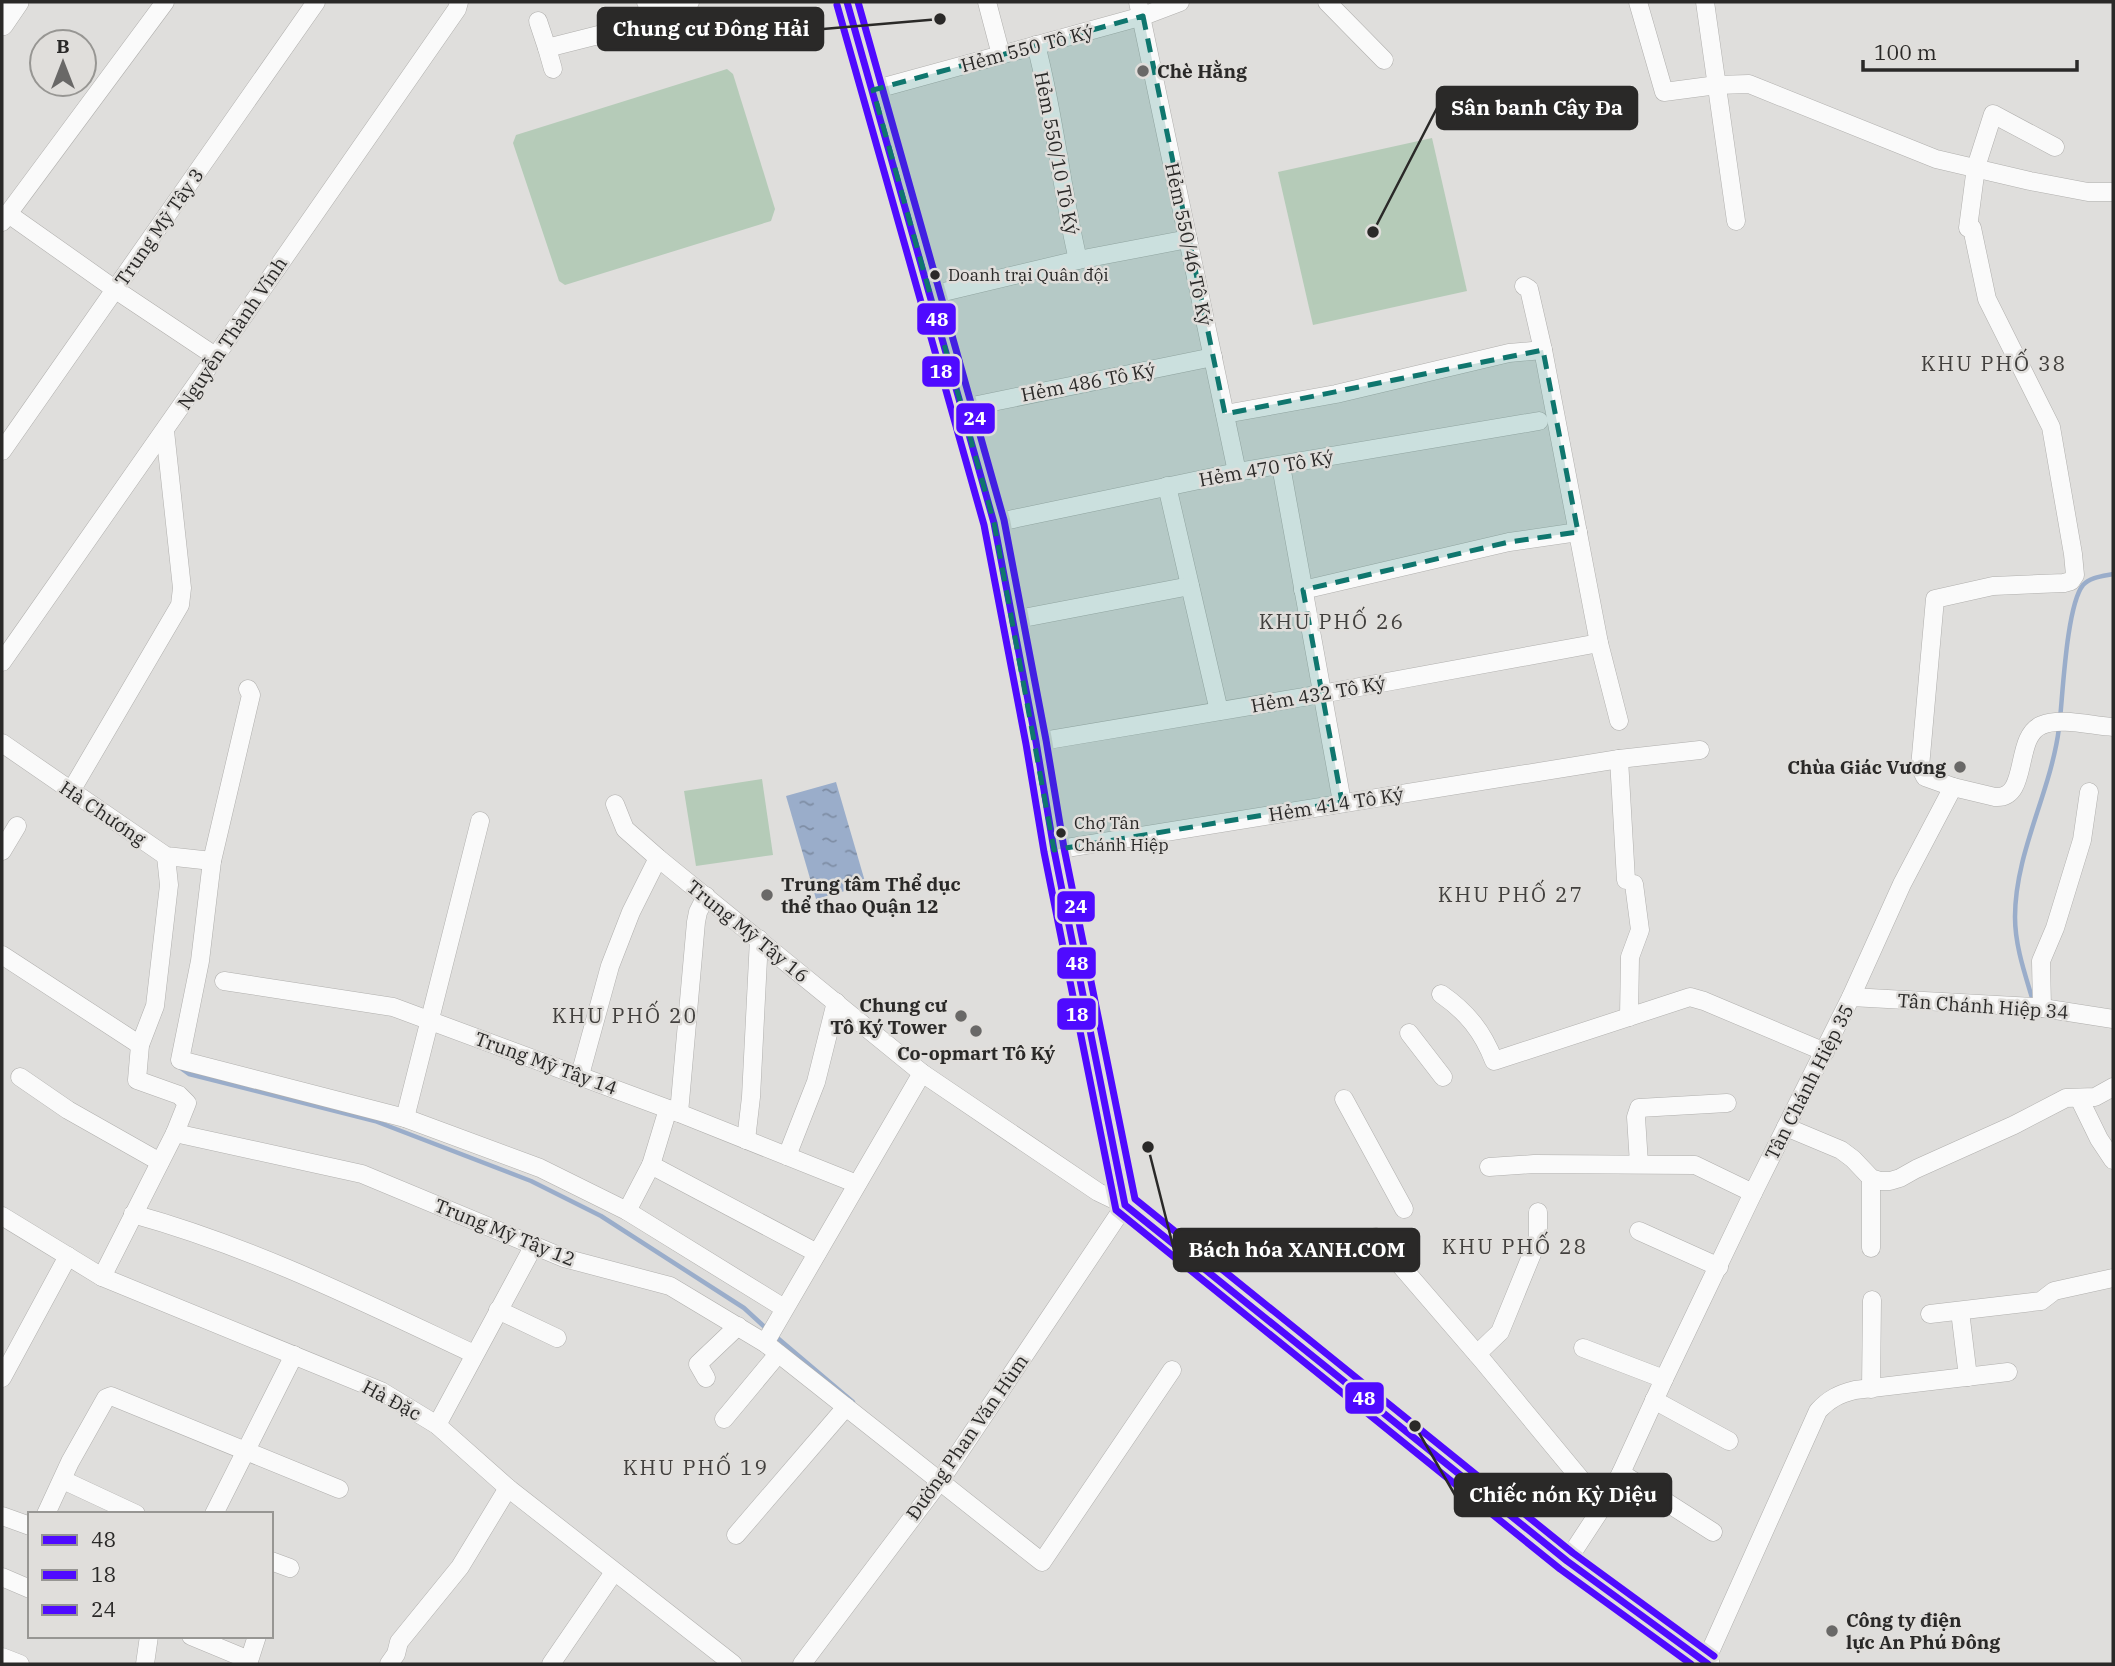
<svg xmlns="http://www.w3.org/2000/svg" width="2115" height="1666" font-family="'IBM Plex Serif',serif">
	<style>
		.pitch { fill: #b5cbb8 }
		.water { fill: url(#water-ripples) }
		.lines { fill: none; stroke-linecap: round; stroke-linejoin: round }
		.stream { stroke: #9aadca; stroke-width: 4.5 }
		.minor-casing { stroke: #b0afad; stroke-width: 19 }
		.major-casing { stroke: #b0afad; stroke-width: 24 }
		.minor { stroke: #fafafa; stroke-width: 18 }
		.major { stroke: #fafafa; stroke-width: 23 }
		.bus-1-casing { stroke: #e0dedb; stroke-width: 12 }
		.bus-2-casing { stroke: #e0dedb; stroke-width: 12 }
		.bus-3-casing { stroke: #e0dedb; stroke-width: 12 }
		.bus-1 { stroke: #4f0aff; stroke-width: 7 }
		.bus-2 { stroke: #4f0aff; stroke-width: 7 }
		.bus-3 { stroke: #4f0aff; stroke-width: 7 }
		.marked { fill: #0f766e; fill-opacity: 0.2; stroke: #0f766e; stroke-width: 5; stroke-dasharray: 14 9; stroke-linejoin: round }
		.poi-dot { fill: #696867; stroke: #e0dedb; stroke-width: 2.5 }
		.bus-dot { fill: #2a2928; stroke: #e0dedb; stroke-width: 2.5 }
		.labels { text-anchor: middle; dominant-baseline: central; stroke-width: 5; stroke-linejoin: round; paint-order: stroke }
		.bus-label { font-size: 17px; fill: #2a2928; stroke: #e0dedb; text-anchor: start }
		.street-label { font-size: 19px; fill: #2a2928; stroke: #e0dedb }
		.poi-label { font-size: 19px; font-weight: bold; fill: #2a2928; stroke: #e0dedb; text-anchor: start }
		.neighbourhood-label { font-size: 21px; letter-spacing: 2px; fill: #42403e; stroke: #e0dedb }
		.leader { fill: none; stroke: #2a2928; stroke-width: 2.5 }
		.callout-dot { fill: #2a2928; stroke: #e0dedb; stroke-width: 2.5 }
		.callout { fill: #2a2928; stroke: #2a2928; stroke-width: 2.5 }
		.callout-label { font-size: 21px; text-anchor: middle; font-weight: bold; fill: #fff }
		.line-badge { stroke: #e0dedb; stroke-width: 2.5 }
		.badge-label { font-size: 19px; text-anchor: middle; font-weight: bold; fill: #fff }
	</style>
	<defs>
		<pattern id="water-ripples" width="26" height="14" patternUnits="userSpaceOnUse" patternTransform="scale(1.75)"><rect width="26" height="14" fill="#9aadca"/><path d="M2 4q2-2 4 0t4 0M15 11q2-2 4 0t4 0" fill="none" stroke="#7e8da4"/></pattern>
	</defs>
	<rect width="100%" height="100%" fill="#dfdedc"/>
	<g class="pitch">
		<polygon points="727,69 733,74 775,209 771,221 565,285 559,281 513,143 516,135"/>
		<polygon points="1432,138 1467,291 1313,325 1278,172"/>
		<polygon points="762,779 773,855 696,866 684,791"/>
	</g>
	<polygon class="water" points="836,782 866,885 816,899 786,796"/>
	<g class="lines">
		<g class="stream">
			<path d="M2060,719C2063,690 2067,605 2083,585C2090,577 2103,576 2113,574"/>
			<path d="M2033,1001C2025,974 2015,946 2015,917C2015,852 2051,792 2059,728"/>
			<polyline points="178,1066 189,1074 375,1121 531,1181 601,1216 744,1308 768,1330"/>
			<polyline points="774,1335 853,1402"/>
		</g>
		<g class="minor-casing">
			<g id="minor">
				<polyline points="646,2 654,14 690,2"/>
				<polyline points="987,2 1001,55"/>
				<polyline points="1138,2 1237,472"/>
				<polyline points="1327,2 1384,60"/>
				<polyline points="1638,2 1664,92 1717,85 1749,84 1936,159 2030,181 2088,192 2113,192"/>
				<polyline points="1705,2 1736,221"/>
				<polyline points="538,21 547,48 650,22 654,14"/>
				<path d="M1036,45C1055,116 1061,189 1078,260"/>
				<polyline points="547,48 553,69"/>
				<polyline points="873,90 1143,16 1180,2"/>
				<polyline points="7,213 116,290 215,356"/>
				<polyline points="2,222 165,2"/>
				<polyline points="1524,286 1529,289 1543,350 1599,643 1619,721"/>
				<polyline points="931,295 1078,260 1188,239"/>
				<polyline points="963,408 1213,357"/>
				<polyline points="1225,414 1336,394 1509,353 1543,350"/>
				<polyline points="2,451 316,2"/>
				<polyline points="1281,466 1342,802"/>
				<polyline points="1167,486 1219,711"/>
				<polyline points="994,523 1237,472 1539,421"/>
				<polyline points="1303,590 1509,542 1578,532"/>
				<polyline points="1013,620 1190,586"/>
				<path d="M2,662C155,445 305,227 457,9L459,2"/>
				<polyline points="248,689 251,695 212,861 200,961 180,1060 405,1118 540,1168 627,1211 651,1165"/>
				<polyline points="1036,742 1321,694 1599,643"/>
				<polyline points="2,743 166,856 212,861"/>
				<polyline points="1619,759 1626,880"/>
				<polyline points="1953,787 1925,777 1920,767 1935,599 1993,586 2064,583 2071,581 2075,575 2073,554 2051,427 1987,299 1972,228 1968,228 1976,167 1993,114 2055,147"/>
				<polyline points="71,791 180,605 182,588 165,431"/>
				<polyline points="615,804 625,829 658,858 922,1073 1098,1192 1125,1205 940,1481 802,1664"/>
				<polyline points="1054,850 1619,759 1700,750"/>
				<polyline points="2,851 17,826"/>
				<polyline points="166,856 169,885 155,1006 140,1045 137,1080 179,1095 187,1103 175,1133"/>
				<polyline points="2,955 140,1045"/>
				<polyline points="224,981 393,1007 679,1113 857,1184"/>
				<path d="M1441,994C1467,1012 1483,1032 1494,1061L1690,997L1704,1001L1825,1052"/>
				<polyline points="1851,997 2036,1007 2113,1019"/>
				<polyline points="2042,1008 2041,961 2055,928 2082,840 2089,792"/>
				<polyline points="1629,1017 1630,957 1640,930 1634,884"/>
				<polyline points="1409,1033 1443,1077"/>
				<polyline points="580,1075 610,966 631,912 658,858"/>
				<polyline points="20,1077 68,1110 160,1162"/>
				<polyline points="2079,1098 2099,1139 2113,1160"/>
				<polyline points="1344,1099 1404,1209"/>
				<polyline points="668,1109 651,1165 817,1253"/>
				<polyline points="679,1113 696,922 698,912 706,896"/>
				<polyline points="405,1118 480,821"/>
				<polyline points="1786,1127 1841,1150 1853,1159 1871,1178 1880,1181 1890,1181 1900,1178 1916,1169 2014,1125 2066,1098 2095,1097 2113,1087"/>
				<polyline points="746,1140 751,1097 759,939"/>
				<polyline points="787,1156 816,1082 836,1002"/>
				<polyline points="1639,1164 1636,1117 1639,1108 1727,1103"/>
				<polyline points="1489,1167 1534,1164 1695,1165 1753,1193"/>
				<polyline points="1871,1178 1871,1248"/>
				<polyline points="627,1211 784,1308"/>
				<path d="M133,1214C253,1247 363,1302 474,1354"/>
				<polyline points="2,1216 102,1277 381,1391 437,1425 508,1488 733,1664"/>
				<polyline points="1639,1231 1719,1267"/>
				<polyline points="1376,1237 1483,1361 1603,1506"/>
				<polyline points="102,1277 175,1133 362,1174 564,1258 670,1286 765,1343 1042,1562 1172,1370"/>
				<polyline points="498,1310 557,1338"/>
				<polyline points="1960,1311 1968,1377"/>
				<polyline points="1930,1314 2041,1301 2054,1291 2113,1278"/>
				<polyline points="765,1343 922,1073"/>
				<polyline points="1583,1348 1664,1379"/>
				<polyline points="1477,1354 1500,1332 1536,1244 1538,1237 1538,1212"/>
				<polyline points="2,1378 68,1256"/>
				<polyline points="706,1378 698,1364 738,1326"/>
				<polyline points="1871,1389 1872,1300"/>
				<polyline points="1654,1400 1729,1441"/>
				<polyline points="724,1419 778,1354"/>
				<polyline points="437,1425 533,1247"/>
				<polyline points="1621,1473 1713,1532"/>
				<polyline points="63,1480 136,1514"/>
				<polyline points="46,1514 70,1462 106,1398 111,1396 339,1489"/>
				<polyline points="214,1514 294,1355"/>
				<polyline points="2,1516 30,1526"/>
				<polyline points="736,1535 846,1407"/>
				<polyline points="271,1561 290,1568"/>
				<path d="M1567,1561L1603,1506L1621,1473L1664,1379L1753,1193L1851,997L1902,884L1953,787L1995,797C2030,800 2013,736 2042,725C2060,717 2093,726 2113,727"/>
				<polyline points="2,1577 30,1589"/>
				<polyline points="191,1636 249,1660"/>
				<polyline points="2,1657 20,1664"/>
				<path d="M1705,1663L1818,1411C1829,1399 1839,1394 1855,1390L2008,1372"/>
				<polyline points="145,1664 149,1636"/>
				<polyline points="248,1664 257,1636"/>
				<polyline points="389,1664 396,1654 399,1642 460,1567 508,1488"/>
				<polyline points="551,1664 614,1572"/>
			</g>
		</g>
		<g class="major-casing">
			<g id="major">
				<polyline points="847,2 978,462 994,523 1036,742 1054,850 1125,1205 1567,1561 1708,1664"/>
				<polyline points="2,24 17,2"/>
			</g>
		</g>
		<use href="#minor" class="minor"/>
		<use href="#major" class="major"/>
		<g class="bus-1-casing">
			<polyline id="bus-1" points="847,2 994,523 1036,742 1054,850 1125,1205 1567,1561 1708,1664"/>
		</g>
		<g class="bus-2-casing">
			<polyline id="bus-2" points="837,5 984,525 1026,744 1044,852 1116,1210 1560,1569 1691,1664"/>
		</g>
		<g class="bus-3-casing">
			<polyline id="bus-3" points="858,2 1004,520 1046,740 1064,848 1135,1199 1573,1553 1714,1656"/>
		</g>
		<use href="#bus-1" class="bus-1"/>
		<use href="#bus-2" class="bus-2"/>
		<use href="#bus-3" class="bus-3"/>
	</g>
	<path class="marked" d="M1143,16L1225,414L1543,350L1578,532L1509,542L1303,590L1342,802L1054,850L994,523L873,90Z"/>
	<g class="poi-dot">
		<circle cx="1143" cy="71" r="7"/>
		<circle cx="1960" cy="767" r="7"/>
		<circle cx="767" cy="895" r="7"/>
		<circle cx="961" cy="1016" r="7"/>
		<circle cx="976" cy="1031" r="7"/>
		<circle cx="1832" cy="1631" r="7"/>
	</g>
	<g class="bus-dot">
		<circle cx="935" cy="275" r="6"/>
		<circle cx="1061" cy="833" r="6"/>
	</g>
	<g class="labels">
		<g class="bus-label">
			<text x="948" y="275">Doanh trại Quân đội</text>
			<text x="1074" y="823">Chợ Tân<tspan x="1074" dy="22">Chánh Hiệp</tspan></text>
		</g>
		<g class="street-label">
			<text transform="translate(1027 48) rotate(-15)">Hẻm 550 Tô Ký</text>
			<text transform="translate(1057 153) rotate(79)">Hẻm 550/10 Tô Ký</text>
			<text transform="translate(159 227) rotate(-55)">Trung Mỹ Tây 3</text>
			<text transform="translate(1189 244) rotate(78)">Hẻm 550/46 Tô Ký</text>
			<text transform="translate(232 333) rotate(-56)">Nguyễn Thành Vĩnh</text>
			<text transform="translate(1088 382) rotate(-11)">Hẻm 486 Tô Ký</text>
			<text transform="translate(1266 468) rotate(-10)">Hẻm 470 Tô Ký</text>
			<text transform="translate(1318 694) rotate(-10)">Hẻm 432 Tô Ký</text>
			<text transform="translate(1336 804) rotate(-9)">Hẻm 414 Tô Ký</text>
			<text transform="translate(103 813) rotate(34)">Hà Chương</text>
			<text transform="translate(748 931) rotate(39)">Trung Mỹ Tây 16</text>
			<text transform="translate(1983 1006) rotate(4)">Tân Chánh Hiệp 34</text>
			<text transform="translate(546 1063) rotate(20)">Trung Mỹ Tây 14</text>
			<text transform="translate(1809 1082) rotate(-63)">Tân Chánh Hiệp 35</text>
			<text transform="translate(505 1232) rotate(22)">Trung Mỹ Tây 12</text>
			<text transform="translate(392 1400) rotate(28)">Hà Đặc</text>
			<text transform="translate(967 1437) rotate(-55)">Đường Phan Văn Hùm</text>
		</g>
		<g class="poi-label">
			<text x="1157" y="71">Chè Hằng</text>
			<text x="1946" y="767" text-anchor="end">Chùa Giác Vương</text>
			<text x="781" y="884">Trung tâm Thể dục<tspan x="781" dy="22">thể thao Quận 12</tspan></text>
			<text x="947" y="1005" text-anchor="end">Chung cư<tspan x="947" dy="22">Tô Ký Tower</tspan></text>
			<text x="976" y="1053" text-anchor="middle">Co-opmart Tô Ký</text>
			<text x="1846" y="1620">Công ty điện<tspan x="1846" dy="22">lực An Phú Đông</tspan></text>
		</g>
		<g class="neighbourhood-label">
			<text x="1994" y="363">KHU PHỐ 38</text>
			<text x="1332" y="621">KHU PHỐ 26</text>
			<text x="1511" y="894">KHU PHỐ 27</text>
			<text x="625" y="1015">KHU PHỐ 20</text>
			<text x="1515" y="1246">KHU PHỐ 28</text>
			<text x="696" y="1467">KHU PHỐ 19</text>
		</g>
	</g>
	<path class="leader" d="M940 19L823 29M1373 232L1437 108M1148 1147L1174 1250M1415 1426L1455 1495"/>
	<g class="callout-dot">
		<circle cx="940" cy="19" r="7"/>
		<circle cx="1373" cy="232" r="7"/>
		<circle cx="1148" cy="1147" r="7"/>
		<circle cx="1415" cy="1426" r="7"/>
	</g>
	<g class="callout">
		<rect x="598" y="8" width="225" height="42" rx="7"/>
		<rect x="1437" y="87" width="200" height="42" rx="7"/>
		<rect x="1174" y="1229" width="245" height="42" rx="7"/>
		<rect x="1455" y="1474" width="216" height="42" rx="7"/>
	</g>
	<g class="callout-label">
		<text x="711" y="36">Chung cư Đông Hải</text>
		<text x="1537" y="115">Sân banh Cây Đa</text>
		<text x="1297" y="1257">Bách hóa XANH.COM</text>
		<text x="1563" y="1502">Chiếc nón Kỳ Diệu</text>
	</g>
	<g class="line-badge">
		<rect x="916" y="302" width="41" height="34" rx="7" fill="#4f0aff"/>
		<rect x="921" y="355" width="40" height="33" rx="7" fill="#4f0aff"/>
		<rect x="955" y="402" width="41" height="33" rx="7" fill="#4f0aff"/>
		<rect x="1056" y="890" width="40" height="33" rx="7" fill="#4f0aff"/>
		<rect x="1056" y="946" width="41" height="34" rx="7" fill="#4f0aff"/>
		<rect x="1056" y="997" width="41" height="34" rx="7" fill="#4f0aff"/>
		<rect x="1344" y="1381" width="41" height="34" rx="7" fill="#4f0aff"/>
	</g>
	<g class="badge-label">
		<text x="937" y="326">48</text>
		<text x="941" y="378">18</text>
		<text x="975" y="425">24</text>
		<text x="1076" y="913">24</text>
		<text x="1077" y="970">48</text>
		<text x="1077" y="1021">18</text>
		<text x="1364" y="1405">48</text>
	</g>
	<rect width="2115" height="1666" fill="none" stroke="#2a2928" stroke-width="7"/>
	<rect x="28" y="1512" width="245" height="126" fill="#e0dedb" stroke="#979693" stroke-width="2"/>
	<rect x="42" y="1535" width="35" height="10" fill="#4f0aff" stroke="#979693" stroke-width="2"/>
	<text x="91" y="1547" font-size="21" fill="#2a2928">48</text>
	<rect x="42" y="1570" width="35" height="10" fill="#4f0aff" stroke="#979693" stroke-width="2"/>
	<text x="91" y="1582" font-size="21" fill="#2a2928">18</text>
	<rect x="42" y="1605" width="35" height="10" fill="#4f0aff" stroke="#979693" stroke-width="2"/>
	<text x="91" y="1617" font-size="21" fill="#2a2928">24</text>
	<g transform="translate(63 63)"><circle r="33" fill="#e0dedb" stroke="#979693" stroke-width="2"/>
	<path d="M0-5L12 26L0 18L-12 26Z" fill="#696867"/>
	<text y="-10" font-size="19" font-weight="bold" text-anchor="middle" fill="#2a2928">B</text>
	</g>
	<path d="M1863 60v10h214v-10" fill="none" stroke="#2a2928" stroke-width="3.5"/>
	<text x="1874" y="60" font-size="21" fill="#2a2928" stroke="#e0dedb" stroke-width="5" paint-order="stroke">100 m</text>
</svg>
